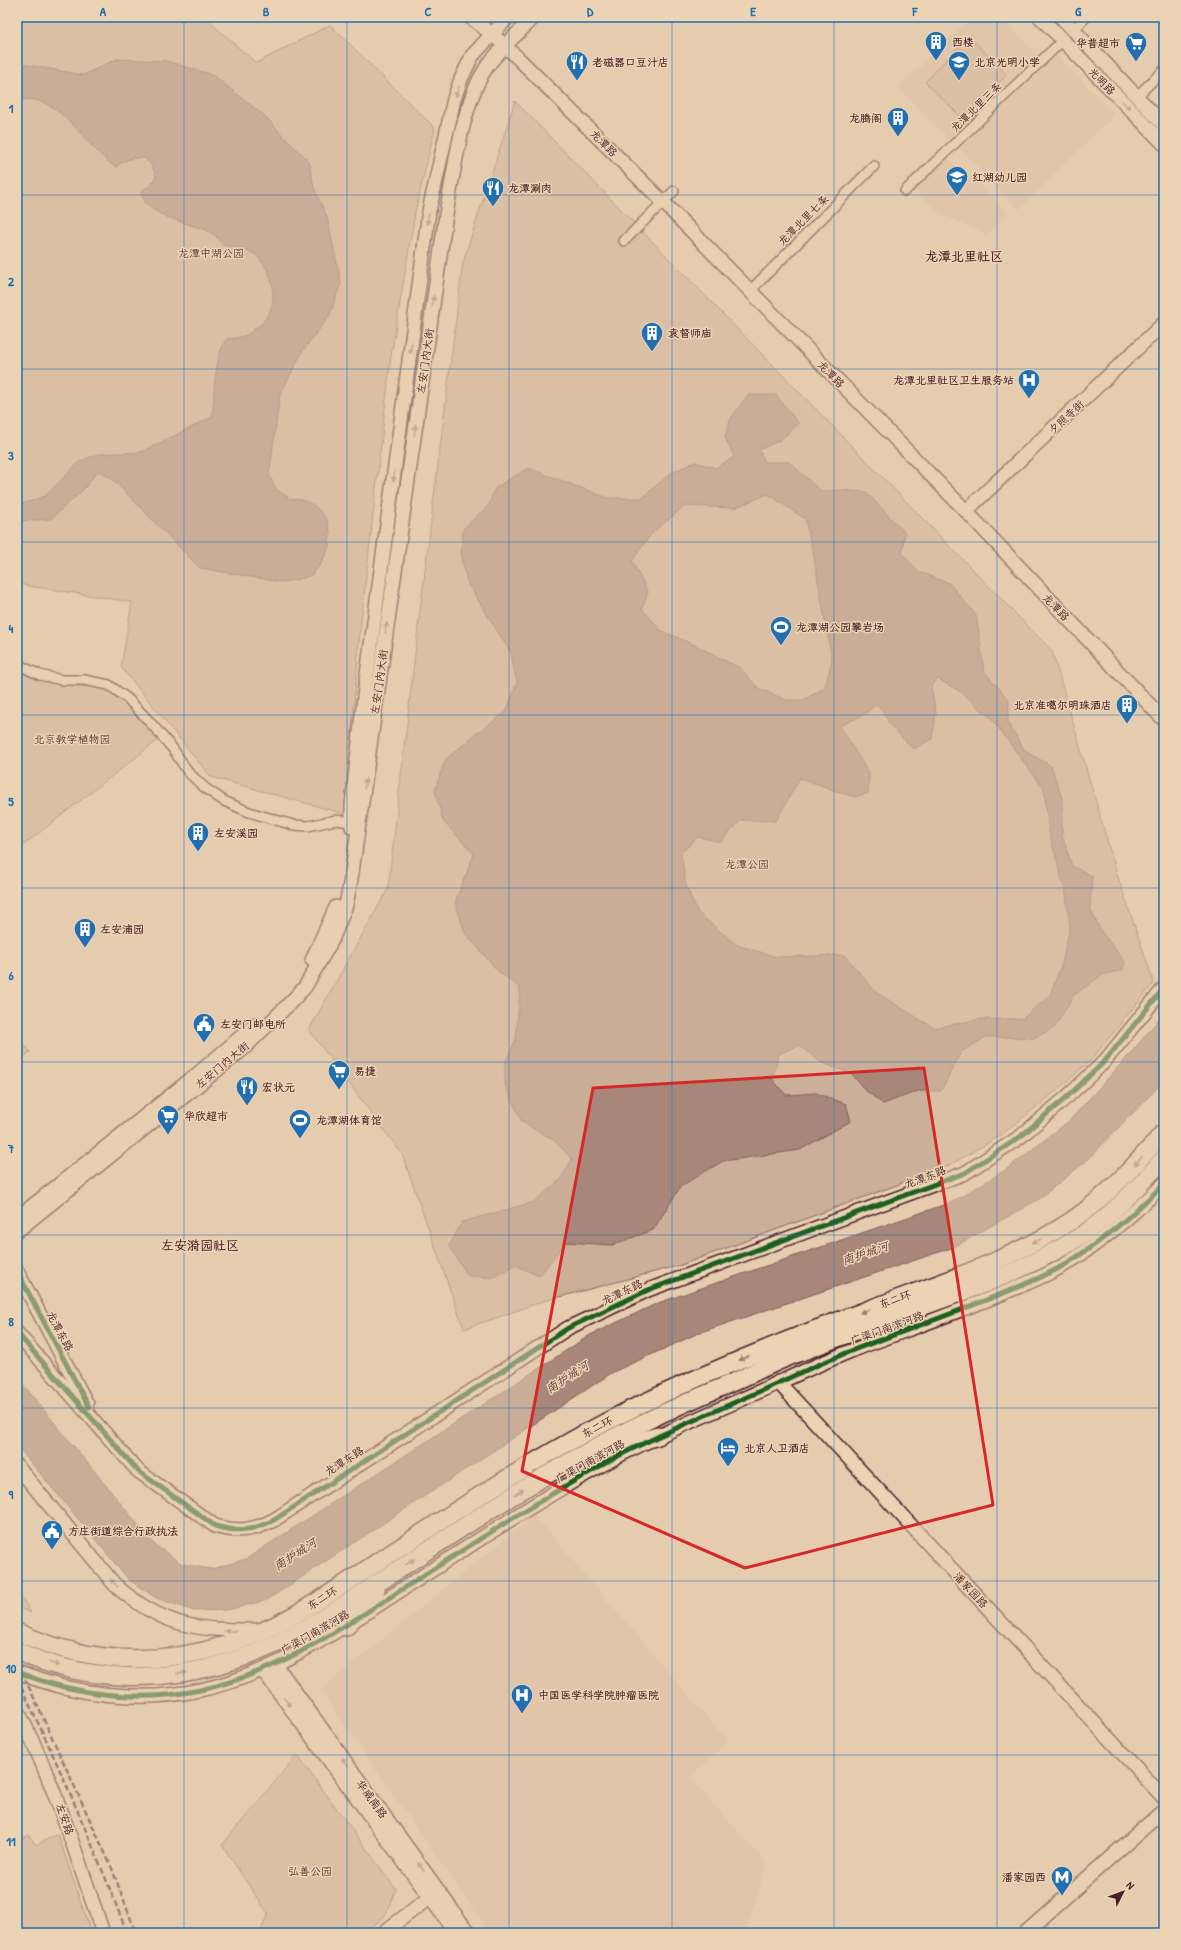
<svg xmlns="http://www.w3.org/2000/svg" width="1181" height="1950" font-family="'Patrick Hand','LXGW WenKai TC',sans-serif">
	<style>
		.built { fill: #d9bda4 }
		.green { fill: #ccaf99; stroke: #8b6762 }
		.water { fill: #a8877a; stroke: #825d5a; fill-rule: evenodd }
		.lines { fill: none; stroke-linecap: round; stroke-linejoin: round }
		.street-casing { stroke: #4a1f2b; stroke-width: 12 }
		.secondary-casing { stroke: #4a1f2b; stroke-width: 16 }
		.primary-casing { stroke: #4a1f2b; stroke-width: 17 }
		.highway-casing { stroke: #4a1f2b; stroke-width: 20 }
		.street { stroke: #ecd3b4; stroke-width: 9 }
		.secondary { stroke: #ecd3b4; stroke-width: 13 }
		.primary { stroke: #ecd3b4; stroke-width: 14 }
		.highway { stroke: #ecd3b4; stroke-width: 17 }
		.rail { stroke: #4a1f2b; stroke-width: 2.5; stroke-dasharray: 6 3; stroke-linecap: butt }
		.cycleway-casing { stroke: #ecd3b4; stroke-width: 8 }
		.cycleway { stroke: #1b5e20; stroke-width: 5 }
		.oneway { fill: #9b7970 }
		.marked { fill: none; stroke: #d62828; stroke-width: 3; stroke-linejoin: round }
		.grid { fill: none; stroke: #1f6fb2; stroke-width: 1; stroke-opacity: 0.55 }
		.labels { text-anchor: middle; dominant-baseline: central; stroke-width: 3; stroke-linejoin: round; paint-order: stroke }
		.poi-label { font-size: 11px; font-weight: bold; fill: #4a1f2b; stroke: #ecd3b4; text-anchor: start }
		.street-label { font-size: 11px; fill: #4a1f2b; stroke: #ecd3b4 }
		.park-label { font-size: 11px; fill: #5e353c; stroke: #ecd3b4 }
		.water-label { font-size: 12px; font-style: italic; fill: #62393f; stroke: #ecd3b4 }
		.quarter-label { font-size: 13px; font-weight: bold; fill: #4a1f2b; stroke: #ecd3b4 }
		.neatline { fill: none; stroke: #1f6fb2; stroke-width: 1.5 }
		.grid-label { font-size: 13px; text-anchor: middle; font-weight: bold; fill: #1f6fb2 }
	</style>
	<rect width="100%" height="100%" fill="#e6ccaf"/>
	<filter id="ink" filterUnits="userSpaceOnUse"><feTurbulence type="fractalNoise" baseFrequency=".025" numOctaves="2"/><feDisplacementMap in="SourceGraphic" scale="8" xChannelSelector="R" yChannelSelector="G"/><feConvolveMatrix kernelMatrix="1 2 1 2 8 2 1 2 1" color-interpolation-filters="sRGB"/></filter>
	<g filter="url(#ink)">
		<g class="built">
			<polygon points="972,17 1001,17 1040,58 951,143 898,87"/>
			<polygon points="1057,55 1115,115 1018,210 959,148"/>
			<polygon points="948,158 968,179 973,175 1008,214 987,236 978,230 942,215 913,189"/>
			<polygon points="534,1515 728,1741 690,1777 767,1864 745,1933 490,1933 320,1690"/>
		</g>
		<g class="green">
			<polygon points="62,17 204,17 256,63 330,25 435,128 415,213 391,356 360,631 345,814 211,777 121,667 132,602 17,584 17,20"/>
			<polygon points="969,36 1007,75 962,118 925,82"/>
			<polygon points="515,101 1052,651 1116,871 1154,983 1090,1061 1049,1097 1000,1136 948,1166 681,1265 544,1301 464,1329 402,1154 309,1030 388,889 419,619 463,262"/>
			<polygon points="17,671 76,686 107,688 126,702 158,740 17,850"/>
			<polygon points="17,1036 30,1052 17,1062"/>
			<polygon points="17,1589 31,1613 17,1607"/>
			<polygon points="297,1755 396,1889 385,1916 364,1933 260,1933 268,1914 222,1845"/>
			<polygon points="58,1834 91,1933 17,1933 17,1842 29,1835 36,1845"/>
		</g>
		<g class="water">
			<path d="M117,59L166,61L213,75L266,117L285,138L309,161L314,188L327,217L341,283L330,315L302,352L280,395L269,475L276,489L290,499L303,500L315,506L326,518L330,531L329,547L322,562L312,575L296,580L280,582L200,568L112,479L98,471L82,491L51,519L17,521V506L45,496L79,462L98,454L141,452L212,417C215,392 213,361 226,339C232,338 241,338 247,335C251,333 255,328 259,326C280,308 276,276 258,257C249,249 235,246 224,246C220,242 217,237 213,234C193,221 145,220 141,191L151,185L156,176L152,166L145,158C133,157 126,159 116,167C85,149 59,89 17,101V63L83,75Z"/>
			<path d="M748,395H776L799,424L780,440L759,450L765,462H789L821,491L842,490L866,492L905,533L902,553L919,572L949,583L976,615L984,671L1009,700L1008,723L1025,751L1051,766L1062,798V835L1072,866L1092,876L1090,909L1101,931L1125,962L1123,970L1102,975L1074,995L1054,1028L1034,1038L986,1037L961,1052L941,1091H918L883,1104L864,1089L852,1074L820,1062L799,1045L779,1054L772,1079L786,1095L816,1093L846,1104L851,1121L800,1150L723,1161L681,1186L653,1230L612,1245L566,1242L539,1276L515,1265L493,1278L468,1276L449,1246L462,1222L534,1202L561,1179L572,1159L554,1140L522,1122L505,1085V1063L516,1039L520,988L498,971L465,933L455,902L474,854L443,821L435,790L445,760L473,736L506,712L517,683L511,653L468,584L461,558L463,529L489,505L495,488L528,468L608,498H642L671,473L695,462L716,468L734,457L725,437L731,418ZM768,494L805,519L813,552L832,660L825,687L804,700H786L758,688L740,668L699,647L662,631L642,609L648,592L632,561L652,533L685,506L734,508ZM938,679L961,692L991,718L1044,789L1049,832L1066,894L1070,927L1062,963L1050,995L1022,1019H981L934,1028L877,993L844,955L776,957L737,945L698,913L686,886L681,853L698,837L721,842L741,820L776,821L800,778L854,797L868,793L869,774L840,726L865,714L877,704L892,727L913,749L932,739L936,714L931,686Z"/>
			<polygon points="1164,1013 1164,1081 1085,1162 1039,1199 954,1247 701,1332 613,1372 267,1600 228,1610 194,1611 156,1598 129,1580 17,1446 17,1377 154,1544 182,1564 212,1569 246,1559 590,1335 658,1303 952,1202 1007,1169 1069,1121 1130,1054"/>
		</g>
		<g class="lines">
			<g class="street-casing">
				<g id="street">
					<polyline points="1073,30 1086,17"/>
					<polyline points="1136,97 1164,70"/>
					<polyline points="905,191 1063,40"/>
					<polyline points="624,241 674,191"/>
					<polyline points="750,291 874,166"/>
					<polyline points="17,664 40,675 62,680 84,680 109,685 128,699 149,721 173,749 188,772 205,788 224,801 249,812 293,825 308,826 336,820 358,823"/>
				</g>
			</g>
			<g class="secondary-casing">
				<g id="secondary">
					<polyline points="470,17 492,34 520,60 663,202 966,511 1164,720"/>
					<polyline points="1040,17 1164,144"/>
					<polyline points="1061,17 1164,125"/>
					<polyline points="966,511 1164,323"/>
					<polyline points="352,827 352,805 364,697 429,211 454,99 461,79 472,56 508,17"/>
					<polyline points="312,960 336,907"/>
					<polyline points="17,1218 195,1076 256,1024"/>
					<path d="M17,1231L243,1049L288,1005L305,987L332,940L346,905L351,879L446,214C454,172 462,104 486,68C499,49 518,34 534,17"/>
					<polyline points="17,1271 87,1404"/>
					<path d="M17,1333L138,1471L215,1526C238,1533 254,1530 274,1520L568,1328L648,1290L965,1173L1020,1137L1067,1097L1104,1062L1164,988"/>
					<polyline points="778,1382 1164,1798"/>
					<path d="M17,1466L115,1585C163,1627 198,1631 259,1630"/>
					<path d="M17,1672C74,1695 140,1703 200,1690C279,1673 345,1626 412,1583C480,1539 548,1494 620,1455C657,1436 694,1420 731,1404C775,1385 817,1364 861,1347C909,1329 958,1312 1006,1292C1025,1284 1046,1276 1064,1265C1101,1243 1133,1214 1164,1184"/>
					<path d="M17,1709C54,1782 77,1856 103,1933"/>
					<polyline points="383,1933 430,1897"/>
					<polyline points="1025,1933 1164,1810"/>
				</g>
			</g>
			<g class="primary-casing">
				<g id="primary">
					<polyline points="276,1666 468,1933"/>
					<polyline points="264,1671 451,1925"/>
				</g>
			</g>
			<g class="highway-casing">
				<g id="highway">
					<polyline points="601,1452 658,1436"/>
					<polyline points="346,1627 376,1590"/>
					<path d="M17,1632C85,1663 154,1667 226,1645C285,1627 333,1591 384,1558C457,1510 529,1462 606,1422C688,1379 775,1344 862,1312C933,1285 1007,1263 1071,1221C1107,1197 1136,1164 1164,1132"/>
					<path d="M17,1651C84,1682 161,1684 232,1661C290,1643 339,1608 390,1575C451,1535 512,1494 576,1458C623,1431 672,1408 722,1387C743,1378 764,1367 786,1358C826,1342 867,1327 907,1312C968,1290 1024,1272 1079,1237C1111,1216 1139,1187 1164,1158"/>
				</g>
			</g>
			<use href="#street" class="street"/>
			<use href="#secondary" class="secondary"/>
			<use href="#primary" class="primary"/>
			<use href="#highway" class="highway"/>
			<g class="rail">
				<polyline points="17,1661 111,1866 136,1933"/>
				<path d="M17,1679C58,1762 94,1847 127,1933"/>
			</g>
			<g class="cycleway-casing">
				<g id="cycleway">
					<polyline points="17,1271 89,1407"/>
					<path d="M17,1333L138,1471L215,1526C238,1533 254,1530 274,1520L568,1328L648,1290L965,1173L1020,1137L1067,1097L1104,1062L1164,988"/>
					<path d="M17,1672C74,1695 140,1703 200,1690C279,1673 345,1626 412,1583C480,1539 548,1494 620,1455C657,1436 694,1420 731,1404C775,1385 817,1364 861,1347C909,1329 958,1312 1006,1292C1025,1284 1046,1276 1064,1265C1101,1243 1133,1214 1164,1184"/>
				</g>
			</g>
			<use href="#cycleway" class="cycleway"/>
		</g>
		<defs><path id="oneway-solid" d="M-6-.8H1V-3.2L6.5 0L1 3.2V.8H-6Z"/></defs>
		<g class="oneway">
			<use href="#oneway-solid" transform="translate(457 92) rotate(110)"/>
			<use href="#oneway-solid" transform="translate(1126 105) rotate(46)"/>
			<use href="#oneway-solid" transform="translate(428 219) rotate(98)"/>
			<use href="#oneway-solid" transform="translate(433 301) rotate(-82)"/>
			<use href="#oneway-solid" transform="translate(411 348) rotate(98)"/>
			<use href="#oneway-solid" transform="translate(415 430) rotate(-82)"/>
			<use href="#oneway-solid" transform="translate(394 476) rotate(98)"/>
			<use href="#oneway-solid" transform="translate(386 628) rotate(-82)"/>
			<use href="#oneway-solid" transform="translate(365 784) rotate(-82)"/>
			<use href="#oneway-solid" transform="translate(1138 1161) rotate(133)"/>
			<use href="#oneway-solid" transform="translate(1037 1241) rotate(152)"/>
			<use href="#oneway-solid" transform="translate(865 1311) rotate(160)"/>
			<use href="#oneway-solid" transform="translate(744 1358) rotate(156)"/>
			<use href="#oneway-solid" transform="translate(519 1492) rotate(-31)"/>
			<use href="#oneway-solid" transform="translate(410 1562) rotate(-33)"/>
			<use href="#oneway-solid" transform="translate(114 1583) rotate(-133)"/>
			<use href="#oneway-solid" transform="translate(230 1631) rotate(179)"/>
			<use href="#oneway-solid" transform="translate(54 1664) rotate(16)"/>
			<use href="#oneway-solid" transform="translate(182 1673) rotate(-6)"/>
			<use href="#oneway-solid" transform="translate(287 1702) rotate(54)"/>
			<use href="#oneway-solid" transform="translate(345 1762) rotate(-126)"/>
			<use href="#oneway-solid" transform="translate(421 1867) rotate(-126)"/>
		</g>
	</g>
	<path d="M0 0H1181V1950H0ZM924,1068L993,1505L745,1568L522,1471L593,1088Z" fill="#e6ccaf" fill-opacity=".55" fill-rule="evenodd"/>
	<path class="marked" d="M924,1068L993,1505L745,1568L522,1471L593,1088Z"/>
	<path class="grid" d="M184,17V1933M347,17V1933M509,17V1933M672,17V1933M834,17V1933M997,17V1933M17,195H1164M17,369H1164M17,542H1164M17,715H1164M17,888H1164M17,1062H1164M17,1235H1164M17,1408H1164M17,1581H1164M17,1755H1164"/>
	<defs>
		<g id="building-pin" transform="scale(1.15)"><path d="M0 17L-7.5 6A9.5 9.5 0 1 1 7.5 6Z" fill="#1f6fb2" stroke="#ecd3b4"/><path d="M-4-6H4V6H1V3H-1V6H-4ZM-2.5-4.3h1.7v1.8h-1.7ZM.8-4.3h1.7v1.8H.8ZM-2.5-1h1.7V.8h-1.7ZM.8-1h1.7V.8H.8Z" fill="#fff"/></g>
		<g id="supermarket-pin" transform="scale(1.15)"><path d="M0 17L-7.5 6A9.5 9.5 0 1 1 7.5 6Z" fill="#1f6fb2" stroke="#ecd3b4"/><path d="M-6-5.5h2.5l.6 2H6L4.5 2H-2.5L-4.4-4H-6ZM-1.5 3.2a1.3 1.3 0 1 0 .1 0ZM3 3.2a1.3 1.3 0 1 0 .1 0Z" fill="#fff"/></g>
		<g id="restaurant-pin" transform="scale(1.15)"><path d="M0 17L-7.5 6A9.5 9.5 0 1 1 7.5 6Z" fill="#1f6fb2" stroke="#ecd3b4"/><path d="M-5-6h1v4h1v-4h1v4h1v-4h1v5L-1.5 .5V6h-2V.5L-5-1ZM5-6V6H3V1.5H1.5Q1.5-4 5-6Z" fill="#fff"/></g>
		<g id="school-pin" transform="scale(1.15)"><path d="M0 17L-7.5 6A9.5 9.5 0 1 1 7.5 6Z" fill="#1f6fb2" stroke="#ecd3b4"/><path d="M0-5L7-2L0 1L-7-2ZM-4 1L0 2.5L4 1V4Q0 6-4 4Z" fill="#fff"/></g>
		<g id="hospital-pin" transform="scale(1.15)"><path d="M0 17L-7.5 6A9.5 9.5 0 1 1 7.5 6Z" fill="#1f6fb2" stroke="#ecd3b4"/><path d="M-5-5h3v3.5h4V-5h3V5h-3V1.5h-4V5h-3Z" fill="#fff"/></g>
		<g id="stadium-pin" transform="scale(1.15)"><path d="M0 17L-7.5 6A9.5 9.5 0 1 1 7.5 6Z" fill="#1f6fb2" stroke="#ecd3b4"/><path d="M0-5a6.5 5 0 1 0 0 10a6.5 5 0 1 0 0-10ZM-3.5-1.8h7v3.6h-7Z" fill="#fff"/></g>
		<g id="civic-pin" transform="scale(1.15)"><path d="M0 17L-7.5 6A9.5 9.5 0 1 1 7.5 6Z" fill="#1f6fb2" stroke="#ecd3b4"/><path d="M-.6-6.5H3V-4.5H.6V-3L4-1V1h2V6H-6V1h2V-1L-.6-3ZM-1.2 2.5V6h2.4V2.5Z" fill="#fff"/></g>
		<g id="hotel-pin" transform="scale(1.15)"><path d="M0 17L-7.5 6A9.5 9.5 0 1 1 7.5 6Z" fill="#1f6fb2" stroke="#ecd3b4"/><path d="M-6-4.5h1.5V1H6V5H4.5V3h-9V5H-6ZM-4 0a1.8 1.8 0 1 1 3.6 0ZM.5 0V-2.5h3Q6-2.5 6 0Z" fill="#fff"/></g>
		<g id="metro-pin" transform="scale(1.15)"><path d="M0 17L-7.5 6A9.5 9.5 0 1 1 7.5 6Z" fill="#1f6fb2" stroke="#ecd3b4"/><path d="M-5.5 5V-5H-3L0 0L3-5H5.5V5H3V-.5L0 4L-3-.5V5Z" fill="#fff"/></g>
	</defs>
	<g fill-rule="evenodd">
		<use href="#building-pin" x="936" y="42"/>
		<use href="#supermarket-pin" x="1136" y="43"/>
		<use href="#restaurant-pin" x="577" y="62"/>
		<use href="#school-pin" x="959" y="62"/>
		<use href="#building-pin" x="898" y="118"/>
		<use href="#school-pin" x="957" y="177"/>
		<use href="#restaurant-pin" x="493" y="188"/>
		<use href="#building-pin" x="652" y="333"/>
		<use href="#hospital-pin" x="1029" y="380"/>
		<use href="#stadium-pin" x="781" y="627"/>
		<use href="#building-pin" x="1127" y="705"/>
		<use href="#building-pin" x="198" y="833"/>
		<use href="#building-pin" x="85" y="929"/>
		<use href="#civic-pin" x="204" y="1024"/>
		<use href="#supermarket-pin" x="339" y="1071"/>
		<use href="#restaurant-pin" x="247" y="1087"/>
		<use href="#supermarket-pin" x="168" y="1116"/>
		<use href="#stadium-pin" x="300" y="1120"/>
		<use href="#hotel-pin" x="728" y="1448"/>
		<use href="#civic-pin" x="52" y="1531"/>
		<use href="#hospital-pin" x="522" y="1695"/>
		<use href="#metro-pin" x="1062" y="1877"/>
	</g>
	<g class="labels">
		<g class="poi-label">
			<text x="952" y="42">西楼</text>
			<text x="1120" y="43" text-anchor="end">华普超市</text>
			<text x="592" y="62">老磁器口豆汁店</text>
			<text x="974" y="62">北京光明小学</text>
			<text x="882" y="118" text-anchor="end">龙腾阁</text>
			<text x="972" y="177">红湖幼儿园</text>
			<text x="508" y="188">龙潭涮肉</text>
			<text x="668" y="333">袁督师庙</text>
			<text x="1014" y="380" text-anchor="end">龙潭北里社区卫生服务站</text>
			<text x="796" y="627">龙潭湖公园攀岩场</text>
			<text x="1112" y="705" text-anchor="end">北京准噶尔明珠酒店</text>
			<text x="214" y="833">左安溪园</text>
			<text x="100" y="929">左安浦园</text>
			<text x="220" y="1024">左安门邮电所</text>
			<text x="354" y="1071">易捷</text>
			<text x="262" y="1087">宏状元</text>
			<text x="184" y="1116">华欣超市</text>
			<text x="316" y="1120">龙潭湖体育馆</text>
			<text x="744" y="1448">北京人卫酒店</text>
			<text x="68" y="1531">方庄街道综合行政执法</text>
			<text x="538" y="1695">中国医学科学院肿瘤医院</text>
			<text x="1046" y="1877" text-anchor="end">潘家园西</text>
		</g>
		<g class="street-label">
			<text transform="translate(1102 81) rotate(46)">光明路</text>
			<text transform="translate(976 107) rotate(-44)">龙潭北里三条</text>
			<text transform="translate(604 143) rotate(45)">龙潭路</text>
			<text transform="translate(803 220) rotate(-45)">龙潭北里七条</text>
			<text transform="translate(425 361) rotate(-82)">左安门内大街</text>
			<text transform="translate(831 374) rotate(46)">龙潭路</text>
			<text transform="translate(1066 417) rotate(-43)">夕照寺街</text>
			<text transform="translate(1056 607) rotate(46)">龙潭路</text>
			<text transform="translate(379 682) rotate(-82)">左安门内大街</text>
			<text transform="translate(222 1065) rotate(-40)">左安门内大街</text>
			<text transform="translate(925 1177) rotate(-21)">龙潭东路</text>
			<text transform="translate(622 1292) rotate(-26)">龙潭东路</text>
			<text transform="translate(895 1299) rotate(-20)">东二环</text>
			<text transform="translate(887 1328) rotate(-20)">广渠门南滨河路</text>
			<text transform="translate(60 1331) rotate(62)">龙潭东路</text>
			<text transform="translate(597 1427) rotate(-28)">东二环</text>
			<text transform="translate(344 1461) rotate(-33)">龙潭东路</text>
			<text transform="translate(590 1461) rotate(-29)">广渠门南滨河路</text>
			<text transform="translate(971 1590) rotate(47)">潘家园路</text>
			<text transform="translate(322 1598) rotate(-32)">东二环</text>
			<text transform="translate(315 1632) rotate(-30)">广渠门南滨河路</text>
			<text transform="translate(372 1799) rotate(54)">华威南路</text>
			<text transform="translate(65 1819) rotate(71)">左安路</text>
		</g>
		<g class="park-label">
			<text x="211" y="253">龙潭中湖公园</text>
			<text x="72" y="739">北京教学植物园</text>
			<text x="747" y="864">龙潭公园</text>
			<text x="310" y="1871">弘善公园</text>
		</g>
		<g class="water-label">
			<text transform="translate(865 1253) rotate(-19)">南护城河</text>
			<text transform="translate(567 1377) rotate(-33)">南护城河</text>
			<text transform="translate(295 1554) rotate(-33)">南护城河</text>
		</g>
		<g class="quarter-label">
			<text x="964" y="256">龙潭北里社区</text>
			<text x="200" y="1245">左安漪园社区</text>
		</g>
	</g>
	<rect width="1181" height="1950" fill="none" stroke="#ecd3b4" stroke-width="44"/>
	<g transform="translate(1123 1892) rotate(48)" stroke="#ecd3b4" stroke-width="3" paint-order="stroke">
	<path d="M0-3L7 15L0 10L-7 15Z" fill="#4a1f2b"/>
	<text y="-6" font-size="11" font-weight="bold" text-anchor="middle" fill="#4a1f2b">N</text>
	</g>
	<rect x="22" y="22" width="1137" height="1906" class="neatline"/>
	<g class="grid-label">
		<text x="103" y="16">A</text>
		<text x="266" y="16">B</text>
		<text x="428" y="16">C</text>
		<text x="590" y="16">D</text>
		<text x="753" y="16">E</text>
		<text x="915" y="16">F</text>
		<text x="1078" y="16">G</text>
		<text x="11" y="113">1</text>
		<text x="11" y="286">2</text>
		<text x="11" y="460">3</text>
		<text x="11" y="633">4</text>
		<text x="11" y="806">5</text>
		<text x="11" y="980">6</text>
		<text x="11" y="1153">7</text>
		<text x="11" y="1326">8</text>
		<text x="11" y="1499">9</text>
		<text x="11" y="1673">10</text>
		<text x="11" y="1846">11</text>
	</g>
</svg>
